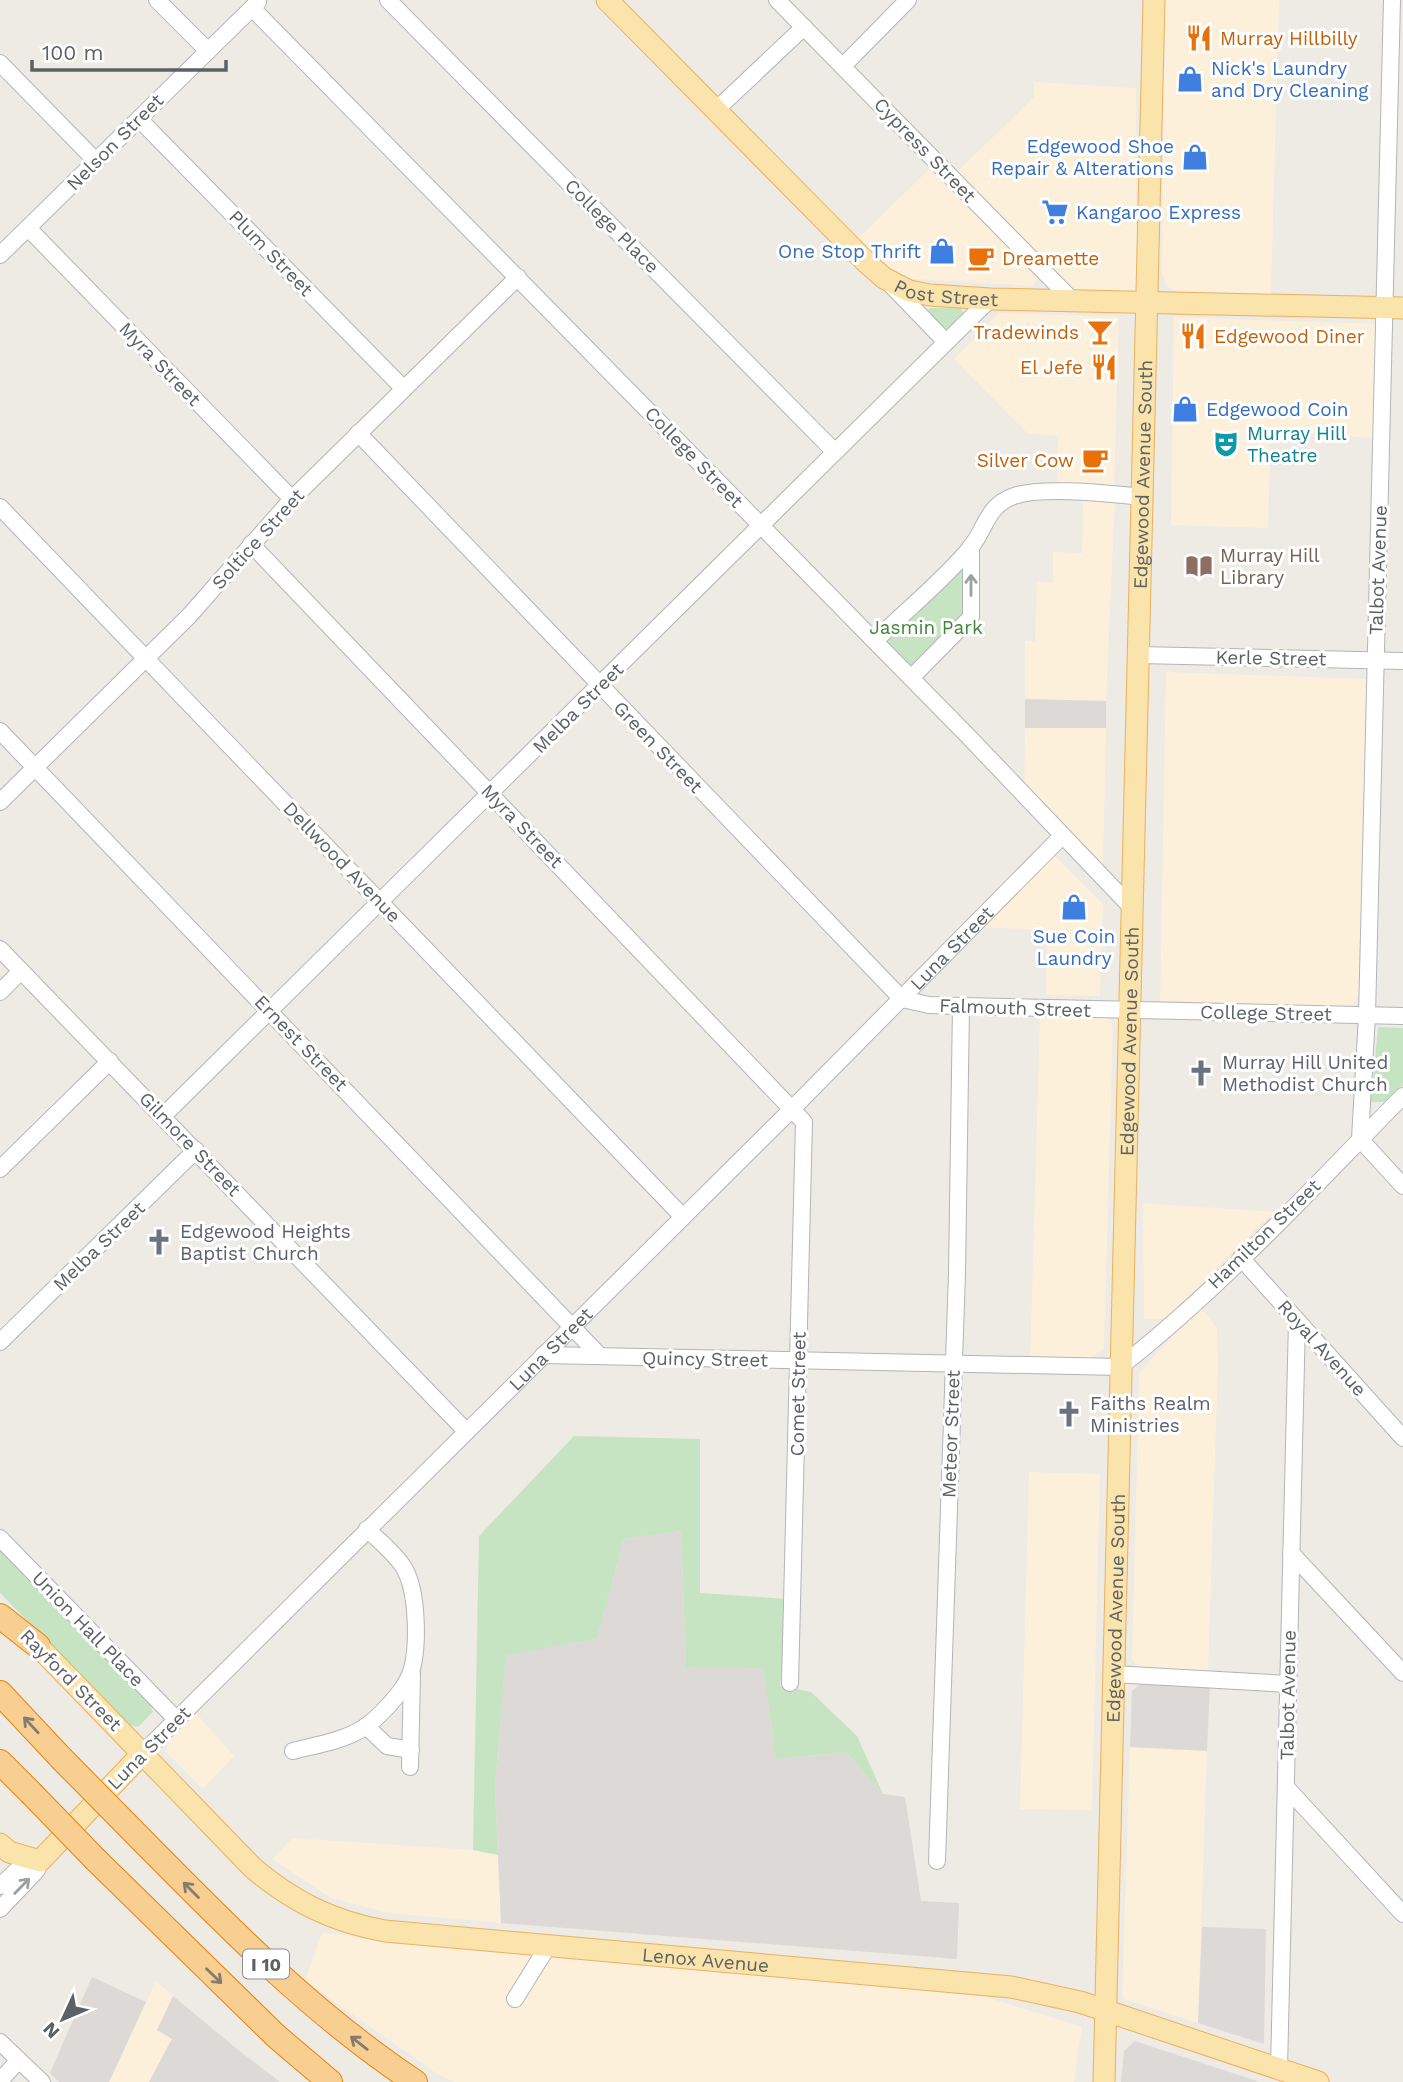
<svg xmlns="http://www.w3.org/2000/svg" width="1403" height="2082" font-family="'Work Sans',sans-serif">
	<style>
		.commercial { fill: #fcf0db }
		.industrial { fill: #ddd9d6 }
		.green { fill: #c7e4c2 }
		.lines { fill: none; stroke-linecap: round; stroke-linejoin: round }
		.minor-casing { stroke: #b1b5b9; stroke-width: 18 }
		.major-casing { stroke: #ebb060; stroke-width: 23 }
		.highway-casing { stroke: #e8830a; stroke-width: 26 }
		.minor { stroke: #fff; stroke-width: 16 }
		.major { stroke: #fbe3ac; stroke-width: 21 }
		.highway { stroke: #f8cf91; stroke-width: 24 }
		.highway-bridge-casing { stroke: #e8830a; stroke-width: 26; stroke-linecap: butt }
		.highway-bridge { stroke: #f8cf91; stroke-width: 24 }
		.oneway { stroke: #9da0a2 }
		.oneway2 { stroke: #837c6f }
		.labels { text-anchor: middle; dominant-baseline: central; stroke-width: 6; stroke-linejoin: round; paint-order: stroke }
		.shield { fill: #fff; stroke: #8d9092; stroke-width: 2 }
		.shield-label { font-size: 18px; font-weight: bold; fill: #5c6164 }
		.food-label { font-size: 19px; fill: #c56008; stroke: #fff; text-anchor: start }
		.shop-label { font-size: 19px; fill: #366cbe; stroke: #fff; text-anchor: start }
		.street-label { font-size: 19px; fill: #5c6164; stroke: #fff }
		.culture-label { font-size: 19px; fill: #0d838f; stroke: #fff; text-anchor: start }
		.education-label { font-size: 19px; fill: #785e54; stroke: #fff; text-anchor: start }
		.park-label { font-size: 19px; fill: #418539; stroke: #fff }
		.worship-label { font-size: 19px; fill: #5b616d; stroke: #fff; text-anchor: start }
	</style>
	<rect width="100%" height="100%" fill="#eeeae4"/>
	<g class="commercial">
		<polygon points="1165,0 1279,0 1271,294 1177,291 1167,287 1162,273"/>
		<polygon points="1034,82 1136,88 1137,291 1078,293 957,172 1034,97"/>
		<polygon points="932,166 1040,274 1033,286 899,278 859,238"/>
		<polygon points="999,313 1119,317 1114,488 1057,487 1058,436 1027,433 954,359"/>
		<polygon points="1174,317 1376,324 1374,438 1271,432 1268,528 1171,525"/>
		<polygon points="1083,501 1115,501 1106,701 1025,699 1025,641 1035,641 1037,582 1053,582 1053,552 1082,553"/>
		<polygon points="1166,672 1368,679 1360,994 1350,1007 1160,1001"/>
		<polygon points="1025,728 1106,728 1103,868 1024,788"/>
		<polygon points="1053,854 1103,904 1100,996 1046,995 1047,930 977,927"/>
		<polygon points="1040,1015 1102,1017 1109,1019 1113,1026 1104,1348 1089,1360 1030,1361"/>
		<polygon points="1143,1203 1274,1212 1165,1319 1144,1319"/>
		<polygon points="1200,1306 1217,1328 1218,1366 1208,1672 1138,1667 1132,1659 1139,1373"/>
		<polygon points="1029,1472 1100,1474 1092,1810 1020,1809"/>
		<polygon points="194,1711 234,1756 203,1789 166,1752 170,1738"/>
		<polygon points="1130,1747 1207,1751 1198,2023 1124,1999 1122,1995"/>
		<polygon points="292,1838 473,1850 498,1855 501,1923 388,1913 331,1898 272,1859"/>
		<polygon points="322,1933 983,1996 1082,2027 1074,2082 454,2082 433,2071 305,1981"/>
		<polygon points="156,1981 173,1996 158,2030 172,2038 149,2082 109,2082"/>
	</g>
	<g class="industrial">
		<polygon points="1025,699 1106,701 1106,728 1025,728"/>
		<polygon points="681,1531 686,1667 763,1667 776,1759 846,1752 883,1794 905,1797 921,1901 959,1903 957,1959 501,1923 495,1786 506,1654 597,1639 624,1539"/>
		<polygon points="1141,1683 1210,1684 1207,1751 1130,1747 1132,1691"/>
		<polygon points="1202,1927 1266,1929 1264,2044 1198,2023"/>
		<polygon points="92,1977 146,2002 109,2082 59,2082 50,2073"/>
		<polygon points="173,1996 237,2049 280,2082 149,2082 172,2039 157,2030"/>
		<polygon points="1135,2041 1260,2082 1121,2082 1124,2051"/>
	</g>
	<g class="green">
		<polygon points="930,308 961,308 965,316 947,331 939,327 927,313"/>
		<polygon points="966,561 967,613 911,668 884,641"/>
		<polygon points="1378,1027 1403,1028 1403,1085 1385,1102 1371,1102"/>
		<polygon points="574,1436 700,1439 700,1593 788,1599 780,1686 811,1692 857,1736 883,1794 846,1752 776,1759 763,1668 686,1667 681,1531 624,1539 597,1639 506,1655 495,1786 498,1855 473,1850 479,1536"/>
		<polygon points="0,1549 150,1704 153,1712 138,1727 130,1725 0,1593"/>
	</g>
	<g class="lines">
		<g class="minor-casing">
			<g id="minor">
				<polyline points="157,0 208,51"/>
				<polyline points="388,0 835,452"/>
				<polyline points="777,0 1072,300"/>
				<polyline points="1392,0 1367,1015 1360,1139 1403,1186"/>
				<polyline points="252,8 967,735 1133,909"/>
				<polyline points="0,63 96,161"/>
				<polyline points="843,66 908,0"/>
				<polyline points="716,110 804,27"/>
				<polyline points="139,119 403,388"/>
				<polyline points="28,228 292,499"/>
				<polyline points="0,255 258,2"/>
				<polyline points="891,285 946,342"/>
				<polyline points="358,433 902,999 929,1005 961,1006 1403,1016"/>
				<polyline points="0,507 683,1217"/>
				<polyline points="251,544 804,1122 790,1683"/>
				<path d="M875,641C906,610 943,581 971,547C986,528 987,505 1014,496C1043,486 1111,494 1143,497"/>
				<polyline points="1139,655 1403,661"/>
				<polyline points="911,678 971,617 971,546"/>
				<polyline points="0,731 600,1356"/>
				<polyline points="0,802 189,616 292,499 518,277"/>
				<polyline points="0,949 466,1431"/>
				<polyline points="0,992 21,971"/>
				<polyline points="164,1115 990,299"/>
				<polyline points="0,1169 110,1061"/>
				<polyline points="1241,1258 1403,1438"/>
				<polyline points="0,1342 196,1150"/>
				<path d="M543,1355L1120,1367C1222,1287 1312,1188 1403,1096"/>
				<polyline points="0,1538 176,1719"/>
				<polyline points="1291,1553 1403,1673"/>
				<polyline points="1113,1674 1288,1684"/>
				<polyline points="366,1726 387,1746 411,1750"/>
				<path d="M293,1751C316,1745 344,1741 365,1727C378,1718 401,1694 408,1679C420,1655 418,1591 404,1568C395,1553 379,1541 367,1529"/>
				<path id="s1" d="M143,1753L793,1108L1062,836"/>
				<polyline points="410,1767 412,1674"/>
				<polyline points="1286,1787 1403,1914"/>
				<polyline points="937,1861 957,1273 961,1006"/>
				<polyline points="0,1886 26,1862 40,1861 37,1870 0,1909"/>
				<polyline points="515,1999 548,1946"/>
				<polyline points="0,2042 42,2082"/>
				<polyline points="1279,2068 1297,1321"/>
				<polyline points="0,2081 18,2061"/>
			</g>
		</g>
		<g class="major-casing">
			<g id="major">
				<path id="s2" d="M607,0L867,263L884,278L909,291L930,295L990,299L1403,308"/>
				<path id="s3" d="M38,1646L253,1868C293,1902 334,1922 385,1931L1011,1987L1080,2002L1318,2082"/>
				<polyline points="0,1844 9,1852 40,1861 143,1753"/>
				<path id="s4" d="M1104,2082L1154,0"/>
			</g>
		</g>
		<g class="highway-casing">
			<g id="highway">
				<polyline points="0,1616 38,1646"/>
				<polyline points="0,1693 61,1758"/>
				<polyline points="0,1762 31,1793"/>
				<path d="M131,1829C221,1920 308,2011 415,2082"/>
				<polyline points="96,1860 276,2036 330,2082"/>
			</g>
		</g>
		<use href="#minor" class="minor"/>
		<use href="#major" class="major"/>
		<use href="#highway" class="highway"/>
		<g class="highway-bridge-casing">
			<g id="highway-bridge">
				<polyline points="61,1758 131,1829"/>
				<polyline points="31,1793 96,1860"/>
			</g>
		</g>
		<use href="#highway-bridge" class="highway-bridge"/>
	</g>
	<defs><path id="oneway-shaft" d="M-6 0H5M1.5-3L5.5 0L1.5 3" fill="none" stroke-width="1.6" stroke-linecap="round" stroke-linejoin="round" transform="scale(1.75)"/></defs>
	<g class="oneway">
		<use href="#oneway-shaft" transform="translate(971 585) rotate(-90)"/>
		<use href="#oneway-shaft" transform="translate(22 1886) rotate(-46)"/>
	</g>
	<g class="oneway2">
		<use href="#oneway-shaft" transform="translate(31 1725) rotate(-133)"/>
		<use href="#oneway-shaft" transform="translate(191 1890) rotate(-135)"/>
		<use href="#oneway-shaft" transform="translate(214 1976) rotate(44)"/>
		<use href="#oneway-shaft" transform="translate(359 2043) rotate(-142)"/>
	</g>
	<defs>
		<g id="restaurant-bare" transform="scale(2.1)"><path d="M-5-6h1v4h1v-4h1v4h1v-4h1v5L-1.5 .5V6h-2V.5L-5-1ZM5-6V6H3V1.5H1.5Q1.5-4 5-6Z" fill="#e8710a" stroke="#fff" stroke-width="2.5" paint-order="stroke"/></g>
		<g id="shop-bare" transform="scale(2.1)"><path d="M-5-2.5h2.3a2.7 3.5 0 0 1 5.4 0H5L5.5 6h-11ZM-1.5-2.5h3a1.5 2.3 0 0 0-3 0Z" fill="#3f7fe0" stroke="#fff" stroke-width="2.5" paint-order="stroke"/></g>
		<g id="supermarket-bare" transform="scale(2.1)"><path d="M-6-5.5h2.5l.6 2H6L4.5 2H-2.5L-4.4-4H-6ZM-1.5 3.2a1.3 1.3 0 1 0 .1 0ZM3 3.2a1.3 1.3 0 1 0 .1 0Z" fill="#3f7fe0" stroke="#fff" stroke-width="2.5" paint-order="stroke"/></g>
		<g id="cafe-bare" transform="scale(2.1)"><path d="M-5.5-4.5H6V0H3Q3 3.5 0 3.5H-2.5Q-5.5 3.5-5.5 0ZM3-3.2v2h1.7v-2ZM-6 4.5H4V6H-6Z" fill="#e8710a" stroke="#fff" stroke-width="2.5" paint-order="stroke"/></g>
		<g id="bar-bare" transform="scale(2.1)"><path d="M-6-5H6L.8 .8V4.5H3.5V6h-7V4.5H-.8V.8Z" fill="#e8710a" stroke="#fff" stroke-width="2.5" paint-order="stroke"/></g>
		<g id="theatre-bare" transform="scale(2.1)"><path d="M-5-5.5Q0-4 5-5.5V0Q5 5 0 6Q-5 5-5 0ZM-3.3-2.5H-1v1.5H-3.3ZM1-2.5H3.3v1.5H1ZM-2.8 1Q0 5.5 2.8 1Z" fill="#0f9aa8" stroke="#fff" stroke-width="2.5" paint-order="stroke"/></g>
		<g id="library-bare" transform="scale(2.1)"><path d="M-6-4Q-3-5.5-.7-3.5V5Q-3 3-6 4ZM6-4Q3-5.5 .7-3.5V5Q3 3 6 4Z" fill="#8d6e63" stroke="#fff" stroke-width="2.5" paint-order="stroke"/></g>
		<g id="church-bare" transform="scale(2.1)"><path d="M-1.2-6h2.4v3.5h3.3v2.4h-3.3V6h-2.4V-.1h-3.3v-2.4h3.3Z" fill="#6b7280" stroke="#fff" stroke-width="2.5" paint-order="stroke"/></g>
	</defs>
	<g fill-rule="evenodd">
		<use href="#restaurant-bare" x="1199" y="38"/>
		<use href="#shop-bare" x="1190" y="79"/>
		<use href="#shop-bare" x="1195" y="157"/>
		<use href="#supermarket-bare" x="1055" y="212"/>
		<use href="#shop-bare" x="942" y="251"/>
		<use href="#cafe-bare" x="981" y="258"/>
		<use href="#bar-bare" x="1100" y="332"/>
		<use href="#restaurant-bare" x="1193" y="336"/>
		<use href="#restaurant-bare" x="1104" y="367"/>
		<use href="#shop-bare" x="1185" y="409"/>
		<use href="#theatre-bare" x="1226" y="444"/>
		<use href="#cafe-bare" x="1095" y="460"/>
		<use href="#library-bare" x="1199" y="566"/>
		<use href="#shop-bare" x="1074" y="907"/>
		<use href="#church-bare" x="1201" y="1073"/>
		<use href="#church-bare" x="159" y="1242"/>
		<use href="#church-bare" x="1069" y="1414"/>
	</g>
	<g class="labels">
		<rect class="shield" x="243" y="1949.5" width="46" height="29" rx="5"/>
		<g class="shield-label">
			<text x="266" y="1964">I 10</text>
		</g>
		<g class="food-label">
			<text x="1220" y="38">Murray Hillbilly</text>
			<text x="1002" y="258">Dreamette</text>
			<text x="1079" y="332" text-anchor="end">Tradewinds</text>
			<text x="1214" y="336">Edgewood Diner</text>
			<text x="1083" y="367" text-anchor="end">El Jefe</text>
			<text x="1074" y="460" text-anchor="end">Silver Cow</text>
		</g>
		<g class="shop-label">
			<text x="1211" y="68">Nick's Laundry<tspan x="1211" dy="22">and Dry Cleaning</tspan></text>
			<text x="1174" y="146" text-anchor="end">Edgewood Shoe<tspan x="1174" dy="22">Repair &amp; Alterations</tspan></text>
			<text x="1076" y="212">Kangaroo Express</text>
			<text x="921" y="251" text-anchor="end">One Stop Thrift</text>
			<text x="1206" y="409">Edgewood Coin</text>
			<text x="1074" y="936" text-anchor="middle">Sue Coin<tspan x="1074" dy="22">Laundry</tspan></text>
		</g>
		<g class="street-label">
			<text transform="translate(115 142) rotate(-45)">Nelson Street</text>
			<text transform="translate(925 150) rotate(46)">Cypress Street</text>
			<text transform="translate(612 226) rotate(45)">College Place</text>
			<text transform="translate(271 253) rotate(46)">Plum Street</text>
			<text stroke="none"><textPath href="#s2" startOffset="458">Post Street</textPath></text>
			<text transform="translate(160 364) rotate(46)">Myra Street</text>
			<text transform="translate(694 457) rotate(46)">College Street</text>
			<text stroke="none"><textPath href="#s4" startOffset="1608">Edgewood Avenue South</textPath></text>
			<text transform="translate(258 539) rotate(-48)">Soltice Street</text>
			<text transform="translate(1378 570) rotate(-88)">Talbot Avenue</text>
			<text transform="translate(1271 658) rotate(1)">Kerle Street</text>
			<text transform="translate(578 708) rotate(-45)">Melba Street</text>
			<text transform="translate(658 747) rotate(46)">Green Street</text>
			<text transform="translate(522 826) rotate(46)">Myra Street</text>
			<text transform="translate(342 862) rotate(46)">Dellwood Avenue</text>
			<text stroke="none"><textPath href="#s1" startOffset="1141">Luna Street</textPath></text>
			<text transform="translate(1015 1008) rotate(2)">Falmouth Street</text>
			<text transform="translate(1266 1013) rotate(1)">College Street</text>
			<text stroke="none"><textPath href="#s4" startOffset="1041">Edgewood Avenue South</textPath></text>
			<text transform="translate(301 1043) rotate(46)">Ernest Street</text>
			<text transform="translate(190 1144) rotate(46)">Gilmore Street</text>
			<text transform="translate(1264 1234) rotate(-44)">Hamilton Street</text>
			<text transform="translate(99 1246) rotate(-44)">Melba Street</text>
			<text stroke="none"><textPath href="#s1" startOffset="574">Luna Street</textPath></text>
			<text transform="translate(1322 1348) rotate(48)">Royal Avenue</text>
			<text transform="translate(705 1359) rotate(1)">Quincy Street</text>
			<text transform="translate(798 1394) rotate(-89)">Comet Street</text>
			<text transform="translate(951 1434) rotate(-88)">Meteor Street</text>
			<text stroke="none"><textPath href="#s4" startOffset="474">Edgewood Avenue South</textPath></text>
			<text transform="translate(88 1629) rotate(46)">Union Hall Place</text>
			<text transform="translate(71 1680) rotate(45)">Rayford Street</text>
			<text transform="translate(1288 1695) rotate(-89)">Talbot Avenue</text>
			<text transform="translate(149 1748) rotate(-45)">Luna Street</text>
			<text stroke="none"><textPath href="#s3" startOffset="779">Lenox Avenue</textPath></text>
		</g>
		<g class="culture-label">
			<text x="1247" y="433">Murray Hill<tspan x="1247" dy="22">Theatre</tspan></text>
		</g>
		<g class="education-label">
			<text x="1220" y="555">Murray Hill<tspan x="1220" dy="22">Library</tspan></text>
		</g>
		<g class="park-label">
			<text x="926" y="627">Jasmin Park</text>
		</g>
		<g class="worship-label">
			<text x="1222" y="1062">Murray Hill United<tspan x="1222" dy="22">Methodist Church</tspan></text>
			<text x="180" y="1231">Edgewood Heights<tspan x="180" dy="22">Baptist Church</tspan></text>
			<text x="1090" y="1403">Faiths Realm<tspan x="1090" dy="22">Ministries</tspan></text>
		</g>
	</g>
	<g transform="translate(63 2019) rotate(226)" stroke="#ffffff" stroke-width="5" paint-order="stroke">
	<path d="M0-5L12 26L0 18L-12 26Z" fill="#5c6164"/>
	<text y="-10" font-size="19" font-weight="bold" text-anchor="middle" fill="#5c6164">N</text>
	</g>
	<path d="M32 60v10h194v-10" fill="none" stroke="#5c6164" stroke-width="3.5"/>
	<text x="42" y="60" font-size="21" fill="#5c6164" stroke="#ffffff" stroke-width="5" paint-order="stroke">100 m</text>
</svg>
